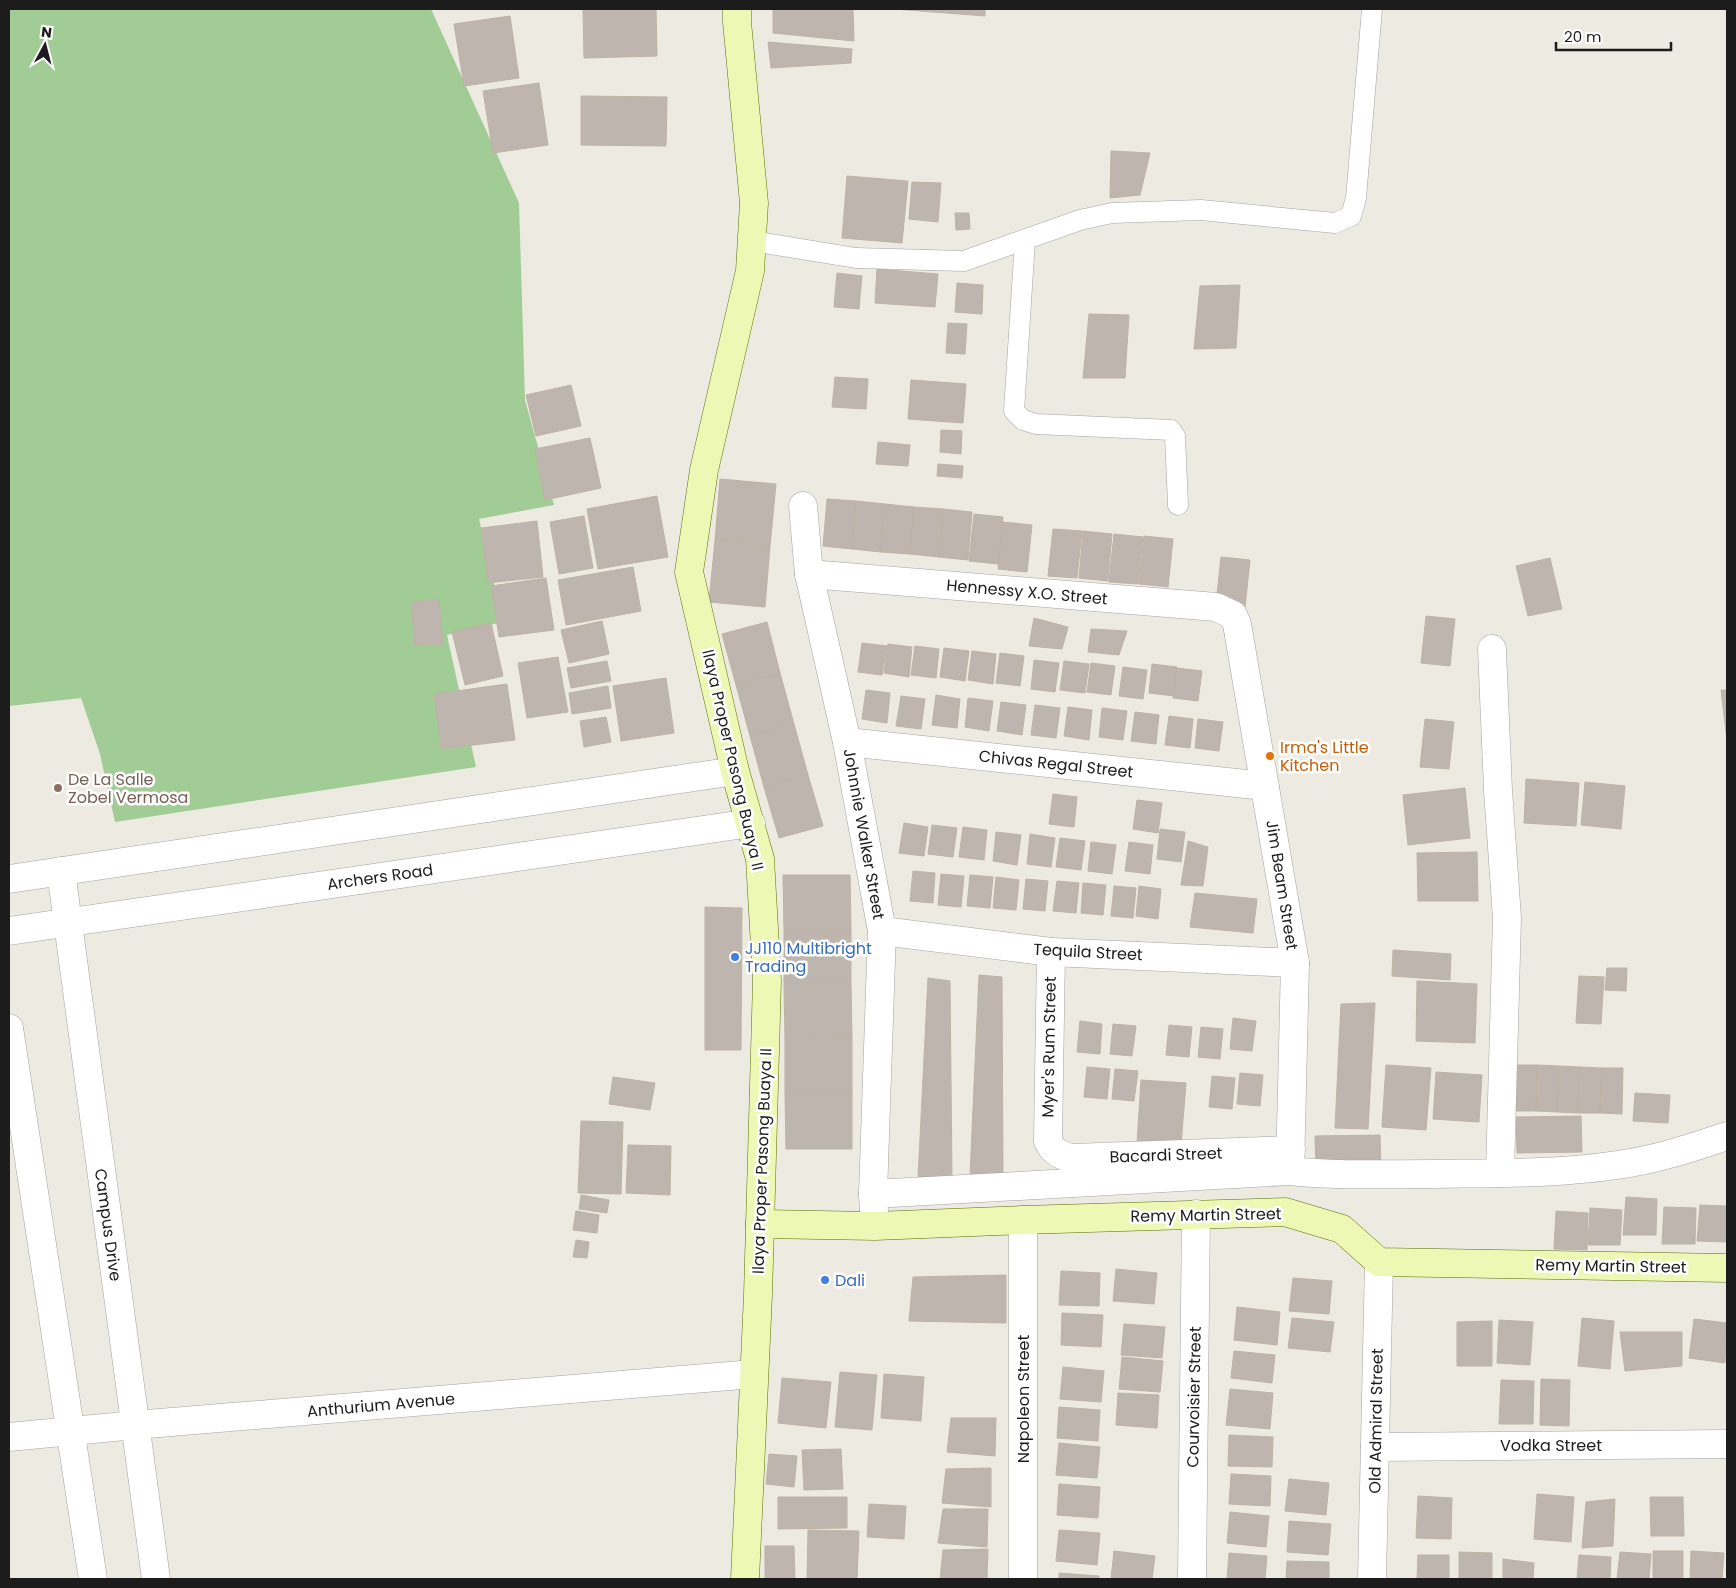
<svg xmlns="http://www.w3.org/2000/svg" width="1736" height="1588" font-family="Poppins,sans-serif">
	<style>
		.forest { fill: #a1cc96 }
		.building { fill: #beb6ae; stroke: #bfb2a4 }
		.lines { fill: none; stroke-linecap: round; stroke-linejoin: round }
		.lane-casing { stroke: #a3a3a3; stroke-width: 21 }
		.street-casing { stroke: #a3a3a3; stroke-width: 29 }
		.secondary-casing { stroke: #5a7006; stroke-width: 29 }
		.lane { stroke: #fff; stroke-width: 20 }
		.street { stroke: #fff; stroke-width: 28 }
		.secondary { stroke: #eef8b5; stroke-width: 28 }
		.food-dot { fill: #e8710a; stroke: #fff; stroke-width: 2 }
		.education-dot { fill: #8d6e63; stroke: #fff; stroke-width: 2 }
		.shop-dot { fill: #3f7fe0; stroke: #fff; stroke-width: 2 }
		.labels { text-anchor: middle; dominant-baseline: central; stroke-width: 5; stroke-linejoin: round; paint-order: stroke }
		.street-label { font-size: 16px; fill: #1c1c1c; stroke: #fff }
		.food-label { font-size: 16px; fill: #c56008; stroke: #fff; text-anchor: start }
		.education-label { font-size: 16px; fill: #785e54; stroke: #fff; text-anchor: start }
		.shop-label { font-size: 16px; fill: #366cbe; stroke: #fff; text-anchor: start }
	</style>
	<rect width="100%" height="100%" fill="#edeae1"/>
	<polygon class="forest" points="9,9 431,9 519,203 525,400 554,505 479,519 503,622 447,635 476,767 115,822 100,754 81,698 9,706"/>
	<g class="building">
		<polygon points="583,9 656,9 657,56 584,58"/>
		<polygon points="773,9 853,9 854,41 773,33"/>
		<polygon points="894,9 985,9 985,16"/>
		<polygon points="510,16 519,78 464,86 454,24"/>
		<polygon points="768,42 852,49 851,63 771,68"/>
		<polygon points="539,83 548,145 493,153 483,91"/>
		<polygon points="581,96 667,97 666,146 581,145"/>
		<polygon points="1111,151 1150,153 1140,195 1110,198"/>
		<polygon points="847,176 908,181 902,243 842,238"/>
		<polygon points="912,182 941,183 938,222 909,219"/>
		<polygon points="955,213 969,213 970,229 956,230"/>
		<polygon points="877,269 938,274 935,307 875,303"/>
		<polygon points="837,273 862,276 859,309 834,307"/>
		<polygon points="957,283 983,285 982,314 955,312"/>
		<polygon points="1240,285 1236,348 1194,349 1200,286"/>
		<polygon points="1089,314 1129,315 1125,378 1083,378"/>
		<polygon points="948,323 967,324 965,354 946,353"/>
		<polygon points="835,377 868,379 866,409 832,407"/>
		<polygon points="911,380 966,384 963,423 908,419"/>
		<polygon points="571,385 581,426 536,436 526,395"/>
		<polygon points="941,430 962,431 961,454 940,452"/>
		<polygon points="590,438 601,488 545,500 535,449"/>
		<polygon points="878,442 910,445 908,466 876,464"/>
		<polygon points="938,464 963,466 962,478 937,476"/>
		<polygon points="720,479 776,484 770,546 715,540"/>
		<polygon points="657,496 668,557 598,569 587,509"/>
		<polygon points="827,499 856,501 852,549 823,546"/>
		<polygon points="856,501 885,504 881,552 852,549"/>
		<polygon points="885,504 914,507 910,554 881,552"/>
		<polygon points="914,507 943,509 939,557 910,554"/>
		<polygon points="943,509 972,512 968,560 939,557"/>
		<polygon points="974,514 1003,517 998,564 969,561"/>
		<polygon points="584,516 593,568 559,574 550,522"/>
		<polygon points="537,521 543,577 488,583 481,528"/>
		<polygon points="1003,522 1032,525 1027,572 998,569"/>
		<polygon points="1053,529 1082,531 1077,578 1048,576"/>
		<polygon points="1083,531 1112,534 1108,581 1079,578"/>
		<polygon points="1114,534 1143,537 1138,584 1109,582"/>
		<polygon points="1144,536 1173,539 1168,587 1139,584"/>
		<polygon points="715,540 770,546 765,607 709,602"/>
		<polygon points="1221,557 1250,560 1245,607 1216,604"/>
		<polygon points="1550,558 1562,609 1528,616 1516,566"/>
		<polygon points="633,567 641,611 566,625 558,580"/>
		<polygon points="546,578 554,630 499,637 491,586"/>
		<polygon points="439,599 443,644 415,646 411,602"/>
		<polygon points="1426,616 1455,619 1450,666 1421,663"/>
		<polygon points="1034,618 1068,627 1062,649 1029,646"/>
		<polygon points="602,621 609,654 569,663 561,630"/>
		<polygon points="767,622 780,673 736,685 722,634"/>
		<polygon points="491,623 503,676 465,685 452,632"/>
		<polygon points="1091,629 1127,631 1119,655 1088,652"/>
		<polygon points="862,643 887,646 882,675 858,672"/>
		<polygon points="888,644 912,647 909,677 884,673"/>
		<polygon points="915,646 939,649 936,678 911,675"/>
		<polygon points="944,648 969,651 965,681 940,677"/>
		<polygon points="972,651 996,654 993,684 968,680"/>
		<polygon points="1000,653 1024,656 1020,686 996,683"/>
		<polygon points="558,657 568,712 527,718 518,663"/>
		<polygon points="1034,660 1059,663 1055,692 1031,689"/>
		<polygon points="607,661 611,681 571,688 567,668"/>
		<polygon points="1064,661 1089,664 1085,693 1060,690"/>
		<polygon points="1091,663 1115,666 1111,695 1087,692"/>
		<polygon points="1152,664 1177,667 1174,696 1149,693"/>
		<polygon points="1123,667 1147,670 1143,699 1119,696"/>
		<polygon points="1177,668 1202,671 1198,701 1173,698"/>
		<polygon points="780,673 794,724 750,736 736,685"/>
		<polygon points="666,678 674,733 621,741 613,686"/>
		<polygon points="507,684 515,740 441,749 434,694"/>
		<polygon points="608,686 611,708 572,714 569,693"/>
		<polygon points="866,690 890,693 887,723 862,719"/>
		<polygon points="1721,690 1727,690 1727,741"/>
		<polygon points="936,695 960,699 957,728 932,725"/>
		<polygon points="901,696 925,699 921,729 896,726"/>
		<polygon points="968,698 993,701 989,731 965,727"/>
		<polygon points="1001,702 1026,705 1022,735 997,731"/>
		<polygon points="1035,705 1060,708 1056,738 1031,735"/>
		<polygon points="1068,707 1092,710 1089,740 1064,736"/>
		<polygon points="1102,708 1127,711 1123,740 1099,737"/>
		<polygon points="1135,712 1159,715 1156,744 1131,741"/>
		<polygon points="1169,716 1193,719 1190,748 1165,745"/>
		<polygon points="606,717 611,742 584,747 580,721"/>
		<polygon points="1198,719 1223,722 1219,751 1195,748"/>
		<polygon points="1425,719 1454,722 1449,769 1420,767"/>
		<polygon points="794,724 808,775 764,787 750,736"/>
		<polygon points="808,775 823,826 779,838 764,787"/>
		<polygon points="1526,779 1579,783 1576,826 1524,823"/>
		<polygon points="1585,782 1625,786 1621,829 1581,825"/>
		<polygon points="1465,788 1470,838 1408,845 1403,795"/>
		<polygon points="1053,794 1077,797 1074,827 1049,824"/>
		<polygon points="1137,800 1162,803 1158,833 1133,829"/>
		<polygon points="904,823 928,827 924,856 899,853"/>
		<polygon points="932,825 957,828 953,857 928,854"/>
		<polygon points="963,827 987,830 984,860 959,857"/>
		<polygon points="1160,829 1185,832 1181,862 1157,859"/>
		<polygon points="996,832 1021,835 1017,865 993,861"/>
		<polygon points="1030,834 1055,838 1051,867 1027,864"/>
		<polygon points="1060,838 1085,841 1081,870 1056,867"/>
		<polygon points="1188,841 1208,847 1203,886 1181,885"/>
		<polygon points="1091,842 1116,845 1112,874 1088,871"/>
		<polygon points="1129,842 1153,845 1150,874 1125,871"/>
		<polygon points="1477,852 1478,901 1418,901 1417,853"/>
		<polygon points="913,871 935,873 933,903 910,901"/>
		<polygon points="941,874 964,876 961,907 938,905"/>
		<polygon points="783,875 850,875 851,929 784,930"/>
		<polygon points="970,875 993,877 990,908 967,906"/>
		<polygon points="996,877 1019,880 1016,910 993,908"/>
		<polygon points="1026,879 1048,881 1045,911 1023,909"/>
		<polygon points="1057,881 1079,883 1076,913 1053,911"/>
		<polygon points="1083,883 1106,885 1103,915 1081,913"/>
		<polygon points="1114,886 1136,888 1133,918 1111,916"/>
		<polygon points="1139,886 1161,889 1158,919 1136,916"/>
		<polygon points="1195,893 1257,899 1253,933 1190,927"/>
		<polygon points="705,907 742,908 741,1050 705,1050"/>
		<polygon points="851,929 851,984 784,984 784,930"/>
		<polygon points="1393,950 1451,954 1450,980 1392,976"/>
		<polygon points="1607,968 1627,968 1626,991 1605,990"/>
		<polygon points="979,975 1002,977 1003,1176 970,1175"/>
		<polygon points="1579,976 1604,977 1601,1024 1576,1023"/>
		<polygon points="928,978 950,981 952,1179 918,1178"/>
		<polygon points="1417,981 1477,984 1475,1043 1416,1041"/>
		<polygon points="784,984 851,984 852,1039 785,1040"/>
		<polygon points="1375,1003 1368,1129 1335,1128 1341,1004"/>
		<polygon points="1233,1018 1256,1021 1252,1051 1230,1049"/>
		<polygon points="1080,1021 1102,1024 1100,1054 1077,1052"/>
		<polygon points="1113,1024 1136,1026 1132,1056 1110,1054"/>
		<polygon points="1169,1025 1192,1027 1189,1057 1166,1055"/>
		<polygon points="1201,1027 1223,1029 1220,1059 1198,1057"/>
		<polygon points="852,1039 852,1094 785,1094 785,1040"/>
		<polygon points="1386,1065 1431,1068 1426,1130 1382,1127"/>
		<polygon points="1515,1065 1537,1065 1536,1111 1514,1111"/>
		<polygon points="1537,1065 1559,1066 1557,1112 1536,1111"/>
		<polygon points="1559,1066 1580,1067 1578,1113 1557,1112"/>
		<polygon points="1087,1067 1110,1069 1107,1099 1084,1097"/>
		<polygon points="1580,1067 1602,1068 1600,1113 1578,1113"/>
		<polygon points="1602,1068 1623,1068 1622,1114 1600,1113"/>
		<polygon points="1115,1069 1138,1071 1134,1101 1112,1099"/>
		<polygon points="1436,1072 1482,1075 1479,1122 1433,1119"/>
		<polygon points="1240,1073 1263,1075 1260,1106 1237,1104"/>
		<polygon points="1212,1076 1235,1078 1232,1109 1209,1107"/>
		<polygon points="613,1077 655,1083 650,1110 609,1104"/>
		<polygon points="1141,1080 1186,1083 1181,1145 1137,1143"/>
		<polygon points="1635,1093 1670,1095 1668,1123 1633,1121"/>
		<polygon points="785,1094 852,1094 852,1149 786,1149"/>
		<polygon points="1581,1116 1582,1152 1517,1153 1516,1117"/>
		<polygon points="581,1121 623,1122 621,1194 578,1193"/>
		<polygon points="1380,1135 1381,1170 1316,1171 1315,1136"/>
		<polygon points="628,1145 671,1146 670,1195 626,1193"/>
		<polygon points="581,1195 609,1200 607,1213 579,1209"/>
		<polygon points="1626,1197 1657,1199 1656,1235 1623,1235"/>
		<polygon points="1700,1205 1727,1206 1727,1242 1697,1241"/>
		<polygon points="1664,1207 1696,1208 1695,1244 1662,1244"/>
		<polygon points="1590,1208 1622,1210 1620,1245 1588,1245"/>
		<polygon points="576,1211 599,1215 597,1233 573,1230"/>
		<polygon points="1556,1211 1588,1213 1587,1250 1554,1249"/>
		<polygon points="576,1240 589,1242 587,1258 573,1257"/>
		<polygon points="1116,1269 1157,1273 1154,1304 1113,1301"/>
		<polygon points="1061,1271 1100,1273 1099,1306 1059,1305"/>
		<polygon points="1006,1275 1006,1323 909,1321 913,1277"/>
		<polygon points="1293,1278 1332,1281 1329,1314 1289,1311"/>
		<polygon points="1237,1307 1280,1312 1277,1345 1234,1340"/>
		<polygon points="1062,1313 1103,1315 1101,1347 1061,1345"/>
		<polygon points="1292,1318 1334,1322 1330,1352 1288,1348"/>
		<polygon points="1582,1318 1614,1321 1610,1369 1578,1366"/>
		<polygon points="1694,1319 1727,1323 1725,1363 1689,1358"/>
		<polygon points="1499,1320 1533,1322 1530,1365 1497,1363"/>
		<polygon points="1492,1321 1492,1366 1457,1366 1457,1322"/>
		<polygon points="1124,1324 1165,1327 1162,1358 1121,1355"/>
		<polygon points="1620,1332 1682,1332 1682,1366 1625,1371"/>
		<polygon points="1234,1351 1275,1355 1272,1383 1231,1378"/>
		<polygon points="1122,1357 1163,1361 1160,1392 1119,1389"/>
		<polygon points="1063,1367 1104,1371 1101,1402 1060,1399"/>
		<polygon points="840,1372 877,1375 872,1430 835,1427"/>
		<polygon points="884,1374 924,1377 921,1421 881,1418"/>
		<polygon points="782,1378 831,1382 826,1428 778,1423"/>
		<polygon points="1541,1379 1570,1380 1569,1426 1540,1425"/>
		<polygon points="1501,1380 1534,1381 1533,1424 1499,1424"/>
		<polygon points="1230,1389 1273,1393 1270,1429 1226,1425"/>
		<polygon points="1118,1393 1159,1395 1157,1428 1116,1425"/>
		<polygon points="1059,1407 1100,1410 1098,1441 1057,1438"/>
		<polygon points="951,1418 996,1418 995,1456 947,1452"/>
		<polygon points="1229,1435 1273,1437 1272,1467 1228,1466"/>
		<polygon points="1059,1443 1100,1447 1097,1478 1056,1475"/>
		<polygon points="841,1449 843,1489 804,1490 802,1450"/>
		<polygon points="769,1454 797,1456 794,1487 766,1484"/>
		<polygon points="991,1468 991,1507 942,1503 946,1469"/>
		<polygon points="1231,1474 1271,1476 1270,1506 1229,1504"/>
		<polygon points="1289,1479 1329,1483 1326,1515 1285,1511"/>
		<polygon points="1059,1484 1100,1487 1098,1518 1057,1515"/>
		<polygon points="1537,1494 1574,1497 1571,1542 1534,1539"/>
		<polygon points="1418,1496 1452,1498 1451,1539 1416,1538"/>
		<polygon points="778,1497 847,1497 847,1528 778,1529"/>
		<polygon points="1650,1497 1683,1497 1684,1536 1651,1536"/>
		<polygon points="1615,1499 1613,1546 1582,1548 1586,1502"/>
		<polygon points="869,1504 906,1506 904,1539 867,1537"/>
		<polygon points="943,1509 988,1509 987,1547 938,1543"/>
		<polygon points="1230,1512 1269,1516 1266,1547 1227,1543"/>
		<polygon points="1289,1521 1331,1524 1328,1555 1287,1552"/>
		<polygon points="808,1530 859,1531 857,1579 807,1579"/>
		<polygon points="1059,1530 1100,1533 1097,1565 1056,1561"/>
		<polygon points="765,1546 794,1546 795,1579 765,1579"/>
		<polygon points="988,1549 987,1579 940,1579 943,1550"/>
		<polygon points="1114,1551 1155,1556 1152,1579 1111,1579"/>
		<rect x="1653" y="1551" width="30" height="28"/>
		<polygon points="1691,1551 1724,1553 1722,1579 1690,1579"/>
		<polygon points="1459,1552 1492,1553 1492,1579 1459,1579"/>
		<polygon points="1620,1552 1651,1554 1649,1579 1617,1579"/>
		<polygon points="1229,1553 1267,1556 1265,1579 1227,1579"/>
		<polygon points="1418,1555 1449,1555 1449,1579 1417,1579"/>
		<polygon points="1579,1555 1611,1557 1610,1579 1577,1579"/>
		<polygon points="1503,1559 1534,1563 1533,1579 1503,1579"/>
		<polygon points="1287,1561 1329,1562 1329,1579 1286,1579"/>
		<polygon points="1059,1573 1099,1576 1099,1579 1059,1579"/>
	</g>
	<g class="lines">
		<g class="lane-casing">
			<g id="lane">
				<polyline points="1025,240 1014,411 1023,420 1036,424 1171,430 1175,436 1178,505"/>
				<polyline points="752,241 856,258 964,261 1080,220 1112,213 1201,210 1335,223 1351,216 1356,198 1372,9"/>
			</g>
		</g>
		<g class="street-casing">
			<g id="street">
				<polyline points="803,506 809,574 847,742 882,931 873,1194 874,1211"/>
				<polyline points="809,574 1216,607 1233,615 1237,624 1295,963 1290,1171"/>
				<polyline points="1492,649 1498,790 1507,918 1500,1173"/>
				<polyline points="847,742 1265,786"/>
				<polyline points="61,871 156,1579"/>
				<polyline points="9,879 735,771"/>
				<polyline points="9,931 751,823"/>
				<polyline points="882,931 1051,952 1295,963"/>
				<path d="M1051,952L1048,1141C1053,1152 1060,1155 1071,1158L1291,1150"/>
				<polyline points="9,1028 93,1579"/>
				<path d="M873,1194L1290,1171C1338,1176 1386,1174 1434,1174C1495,1173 1556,1174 1617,1165C1655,1160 1691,1148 1727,1136"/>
				<polyline points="1023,1220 1023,1579"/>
				<polyline points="9,1437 135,1425 754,1374"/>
				<polyline points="1375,1447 1727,1444"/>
				<polyline points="1192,1579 1196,1214"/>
				<polyline points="1372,1579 1379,1262"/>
			</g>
		</g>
		<g class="secondary-casing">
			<g id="secondary">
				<polyline points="737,9 737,22 754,203 750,271 704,470 689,572 735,771 760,859 767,981 758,1295 745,1579"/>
				<polyline points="760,1224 875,1226 1023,1220 1285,1212 1342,1229 1379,1262 1727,1268"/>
			</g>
		</g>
		<use href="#lane" class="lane"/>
		<use href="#street" class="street"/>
		<use href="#secondary" class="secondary"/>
	</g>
	<circle class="food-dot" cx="1270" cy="756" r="5"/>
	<circle class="education-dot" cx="58" cy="788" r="5"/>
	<g class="shop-dot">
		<circle cx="735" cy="957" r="5"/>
		<circle cx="825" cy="1280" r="5"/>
	</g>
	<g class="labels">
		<g class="street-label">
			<text transform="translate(1027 592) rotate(5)">Hennessy X.O. Street</text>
			<text transform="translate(733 760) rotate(77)">Ilaya Proper Pasong Buaya II</text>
			<text transform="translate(1056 764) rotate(6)">Chivas Regal Street</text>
			<text transform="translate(864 834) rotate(80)">Johnnie Walker Street</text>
			<text transform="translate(380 877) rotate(-8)">Archers Road</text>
			<text transform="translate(1282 885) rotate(81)">Jim Beam Street</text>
			<text transform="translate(1088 952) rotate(3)">Tequila Street</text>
			<text transform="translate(1049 1047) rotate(-89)">Myer's Rum Street</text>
			<text transform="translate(1166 1155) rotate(-2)">Bacardi Street</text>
			<text transform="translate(762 1161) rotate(-88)">Ilaya Proper Pasong Buaya II</text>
			<text transform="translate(1206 1215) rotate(-1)">Remy Martin Street</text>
			<text transform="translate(108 1225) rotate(82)">Campus Drive</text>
			<text transform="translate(1611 1266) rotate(1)">Remy Martin Street</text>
			<text transform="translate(1194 1397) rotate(-89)">Courvoisier Street</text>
			<text transform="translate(1023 1399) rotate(-90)">Napoleon Street</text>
			<text transform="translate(381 1405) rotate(-5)">Anthurium Avenue</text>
			<text transform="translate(1376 1421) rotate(-89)">Old Admiral Street</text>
			<text x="1551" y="1445">Vodka Street</text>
		</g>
		<g class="food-label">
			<text x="1280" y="747">Irma's Little<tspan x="1280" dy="18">Kitchen</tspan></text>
		</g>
		<g class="education-label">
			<text x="68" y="779">De La Salle<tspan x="68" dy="18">Zobel Vermosa</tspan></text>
		</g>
		<g class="shop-label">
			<text x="745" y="948">JJ110 Multibright<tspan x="745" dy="18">Trading</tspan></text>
			<text x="835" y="1280">Dali</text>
		</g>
	</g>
	<rect width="1736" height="1588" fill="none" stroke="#1c1c1c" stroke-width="20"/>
	<g transform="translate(45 45) rotate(7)" stroke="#ffffff" stroke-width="4" paint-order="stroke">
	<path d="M0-4L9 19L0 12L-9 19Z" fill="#1c1c1c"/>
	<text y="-8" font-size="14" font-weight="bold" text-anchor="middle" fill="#1c1c1c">N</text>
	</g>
	<path d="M1556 42v8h115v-8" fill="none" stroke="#1c1c1c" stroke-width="2.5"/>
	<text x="1564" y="42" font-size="15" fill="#1c1c1c" stroke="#ffffff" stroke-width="4" paint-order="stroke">20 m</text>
</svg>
